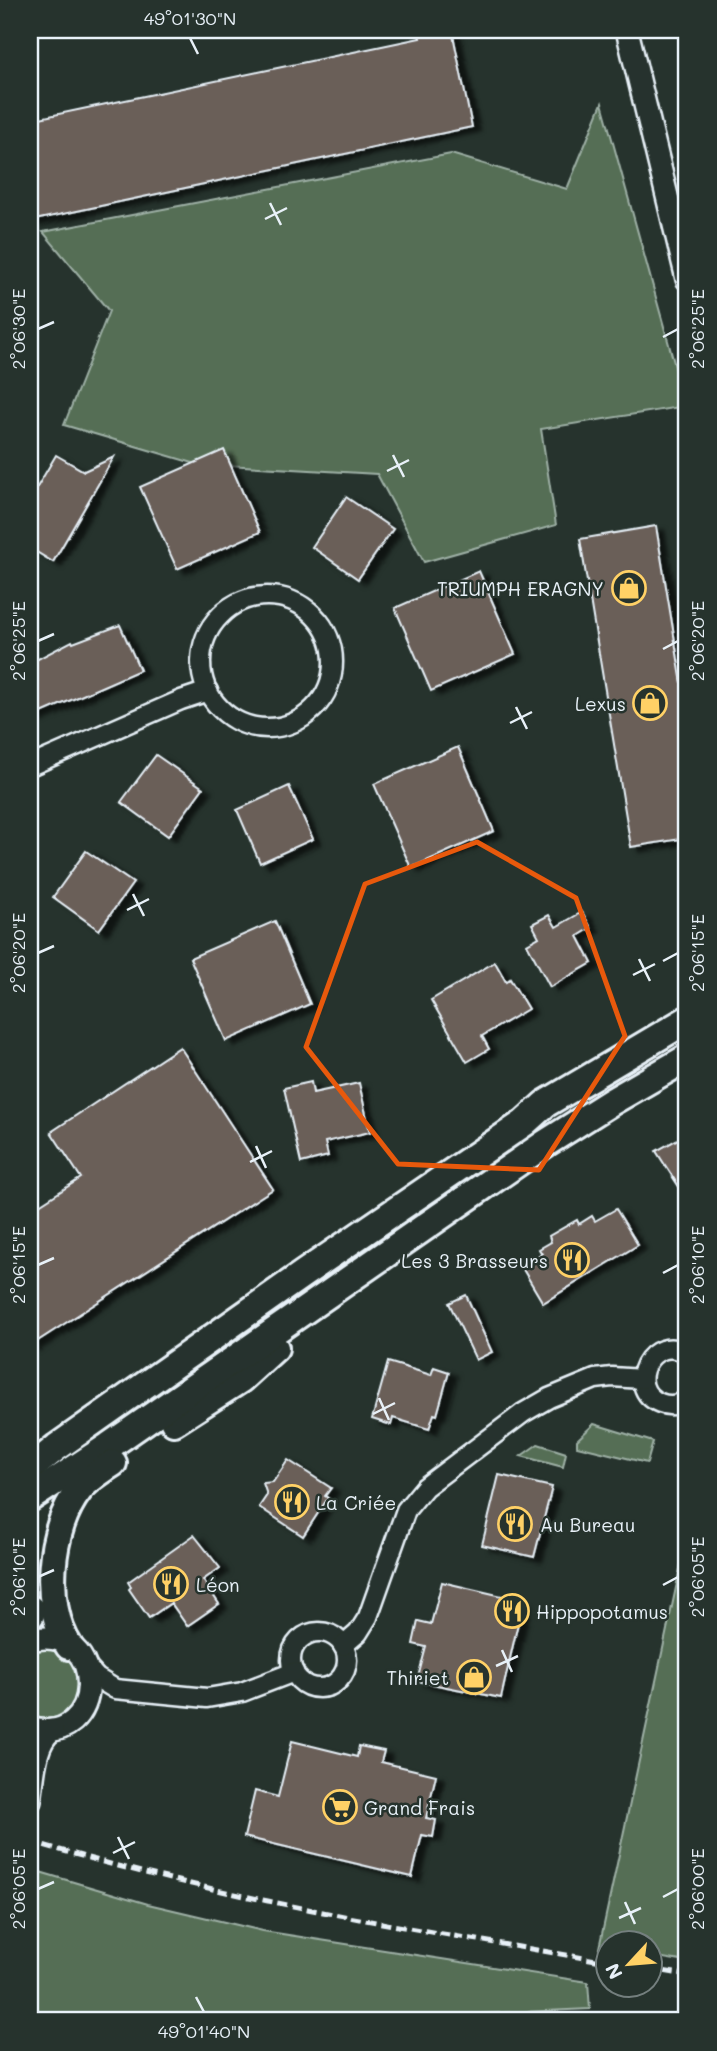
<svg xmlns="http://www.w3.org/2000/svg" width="717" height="2051" font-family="Mali,sans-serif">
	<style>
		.green { fill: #556e54; stroke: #9eb0a6; stroke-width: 2 }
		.building { fill: #6a5e59; stroke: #e8f1f8; stroke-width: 2; filter: url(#shadow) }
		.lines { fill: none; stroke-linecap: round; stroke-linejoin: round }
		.minor-casing { stroke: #e8f1f8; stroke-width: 23 }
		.tertiary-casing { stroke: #e8f1f8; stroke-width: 26 }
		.primary-casing { stroke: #e8f1f8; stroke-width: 32 }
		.trunk-casing { stroke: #e8f1f8; stroke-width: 33 }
		.minor { stroke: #26332d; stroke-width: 18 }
		.tertiary { stroke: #26332d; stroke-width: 21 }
		.primary { stroke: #26332d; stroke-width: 26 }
		.trunk { stroke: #26332d; stroke-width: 28 }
		.rail { stroke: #e8f1f8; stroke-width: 5; stroke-dasharray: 10 5; stroke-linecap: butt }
		.marked { fill: none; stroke: #e8590c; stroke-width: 5; stroke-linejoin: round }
		.ticks { fill: none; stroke: #e8f1f8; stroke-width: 2.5 }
		.labels { text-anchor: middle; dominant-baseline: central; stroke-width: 5; stroke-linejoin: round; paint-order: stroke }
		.poi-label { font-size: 19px; fill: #e8f1f8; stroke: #26332d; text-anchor: start }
		.neatline { fill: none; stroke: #e8f1f8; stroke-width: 2.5 }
		.ticks-label { font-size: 18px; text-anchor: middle; fill: #e8f1f8 }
	</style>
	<defs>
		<filter id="shadow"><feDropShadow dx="8" dy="4.5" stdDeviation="2" flood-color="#0009"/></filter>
	</defs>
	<rect width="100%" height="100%" fill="#26332d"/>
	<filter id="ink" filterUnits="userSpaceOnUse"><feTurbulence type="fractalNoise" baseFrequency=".0143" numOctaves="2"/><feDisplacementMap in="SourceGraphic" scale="14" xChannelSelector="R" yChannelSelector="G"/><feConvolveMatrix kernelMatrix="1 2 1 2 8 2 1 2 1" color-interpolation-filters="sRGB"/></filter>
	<g filter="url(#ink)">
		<g class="green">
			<polygon points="602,103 686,406 541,429 556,525 424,562 377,474 193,463 64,425 109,311 43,232 451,154 567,189"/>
			<polygon points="594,1424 653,1442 647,1463 577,1446 577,1440"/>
			<polygon points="538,1444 566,1453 563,1467 521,1456"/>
			<polygon points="687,1536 687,1962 651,1956 650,1942 608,1942 608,1950 599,1948"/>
			<path d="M48,1649C100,1662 78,1734 30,1716V1652Z"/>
			<polygon points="33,1870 148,1904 263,1931 588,1982 590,2009 458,2015 397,2021 30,2021 30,1878"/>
		</g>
		<g class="building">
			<polygon points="418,30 452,30 472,127 30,221 30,120 420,38"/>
			<polygon points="224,450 260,532 177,569 140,487"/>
			<polygon points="56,455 84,471 114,457 53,562 30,548 30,485 36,489"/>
			<polygon points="346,497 393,529 358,579 312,547"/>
			<polygon points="656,526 687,714 687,838 631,847 580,539"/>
			<polygon points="479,571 515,654 431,691 395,608"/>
			<polygon points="120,625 140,670 30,718 30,663 72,641 73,643"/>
			<polygon points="458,747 494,831 411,868 374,784"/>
			<polygon points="156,755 203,788 168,836 121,802"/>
			<polygon points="289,786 313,839 260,863 237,810"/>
			<polygon points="86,851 133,883 99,930 53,897"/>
			<polygon points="582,912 591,928 578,936 592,963 550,987 527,944 539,937 532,924 549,915 556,927"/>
			<polygon points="275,921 310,1004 226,1041 190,958"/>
			<polygon points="495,962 506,982 510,979 528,1009 482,1036 489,1049 467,1062 431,1000"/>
			<polygon points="180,1047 273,1189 30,1346 30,1211 81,1178 51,1132"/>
			<polygon points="311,1082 313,1093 359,1083 370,1132 325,1142 328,1156 301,1163 284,1088"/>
			<polygon points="687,1134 687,1199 656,1151"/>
			<polygon points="616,1209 638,1245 543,1303 521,1266 542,1254 539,1249 551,1242 549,1236 577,1220 579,1224 592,1216 595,1221"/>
			<polygon points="466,1295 492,1352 476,1360 449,1303"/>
			<polygon points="388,1362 431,1375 434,1367 449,1372 437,1415 434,1414 429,1429 393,1418 391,1425 372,1419"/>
			<polygon points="288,1460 331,1488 325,1496 328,1498 303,1536 259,1507 267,1495 263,1483 273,1482"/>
			<polygon points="499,1475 552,1487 534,1557 482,1545"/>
			<polygon points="194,1535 220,1568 203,1580 219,1604 187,1626 171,1603 149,1618 129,1589 131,1587 128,1582"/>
			<polygon points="442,1582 523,1601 501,1698 417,1681 426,1647 413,1644 418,1621 431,1624"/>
			<polygon points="292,1741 357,1757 359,1746 384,1751 381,1762 436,1775 426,1818 436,1820 433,1837 422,1835 412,1877 244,1837 255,1791 278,1797"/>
		</g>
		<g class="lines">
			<g class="minor-casing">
				<g id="minor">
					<circle cx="267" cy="662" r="66"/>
					<polyline points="30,766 181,700 208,691"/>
					<path d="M687,1354C651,1331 623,1388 660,1403C670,1407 679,1405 687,1400"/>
					<circle cx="319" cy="1660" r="28"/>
					<polyline points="343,1646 358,1633 368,1617 406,1510 425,1487 523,1413 549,1398 595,1379 612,1377 642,1379"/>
					<polyline points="87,1667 97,1678 115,1689 207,1698 242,1692 294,1672"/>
				</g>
			</g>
			<g class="tertiary-casing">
				<g id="tertiary">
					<polyline points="627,30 687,279"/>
					<path d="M30,1640C110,1621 106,1750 30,1728"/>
					<path d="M30,1801C34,1779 33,1744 52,1730"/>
				</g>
			</g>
			<g class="primary-casing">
				<g id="primary">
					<polyline points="174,1422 241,1379 275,1348"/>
					<polyline points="30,1469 57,1447 303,1274 524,1123 545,1104 687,1020"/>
					<polyline points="30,1498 109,1446 546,1143 611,1102 687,1058"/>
					<path d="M69,1646C42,1605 49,1528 79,1490C87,1480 102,1470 113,1463"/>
				</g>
			</g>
			<g class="trunk-casing">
				<polyline id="trunk" points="30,1610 30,1614"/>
			</g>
			<use href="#minor" class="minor"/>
			<use href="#tertiary" class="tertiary"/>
			<use href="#primary" class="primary"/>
			<use href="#trunk" class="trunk"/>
			<g class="rail">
				<path d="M30,1841C219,1899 414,1929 608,1962"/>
				<polyline points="650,1969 687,1975"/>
				<polyline points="654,2021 687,2020"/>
			</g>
		</g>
	</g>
	<path class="marked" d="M477,842L576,898L625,1036L539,1170L398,1164L306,1047L365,884Z"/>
	<path class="ticks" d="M190,38L198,54M270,203L281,225M265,219L287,208M38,329L54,322M663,337L678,329M393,455L404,477M387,471L409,460M38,641L54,634M663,649L678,641M516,707L527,729M510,723L532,712M133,894L144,916M127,910L149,899M38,953L54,946M639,959L650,981M663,961L678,953M633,975L655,964M256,1146L266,1168M250,1162L272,1151M38,1265L54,1258M663,1273L678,1265M379,1398L389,1420M373,1414L395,1403M38,1577L54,1570M663,1585L678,1577M502,1650L512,1672M496,1666L518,1656M118,1837L129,1859M113,1853L135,1842M38,1889L54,1882M663,1897L678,1889M625,1902L635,1924M619,1918L641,1908M196,1997L204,2012"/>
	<defs>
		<g id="shop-ring" transform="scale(1.75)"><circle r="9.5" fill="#26332d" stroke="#ffd166" stroke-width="1.5"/><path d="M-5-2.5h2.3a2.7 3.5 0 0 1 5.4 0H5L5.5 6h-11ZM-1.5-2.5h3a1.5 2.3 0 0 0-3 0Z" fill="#ffd166"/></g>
		<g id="restaurant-ring" transform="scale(1.75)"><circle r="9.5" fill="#26332d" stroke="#ffd166" stroke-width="1.5"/><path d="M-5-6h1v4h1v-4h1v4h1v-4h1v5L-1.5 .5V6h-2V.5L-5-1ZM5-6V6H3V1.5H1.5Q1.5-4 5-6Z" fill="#ffd166"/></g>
		<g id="supermarket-ring" transform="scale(1.75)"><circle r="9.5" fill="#26332d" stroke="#ffd166" stroke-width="1.5"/><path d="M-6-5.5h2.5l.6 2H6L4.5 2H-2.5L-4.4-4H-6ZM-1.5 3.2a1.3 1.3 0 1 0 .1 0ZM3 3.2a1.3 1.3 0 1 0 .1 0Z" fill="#ffd166"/></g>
	</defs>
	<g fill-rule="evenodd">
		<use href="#shop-ring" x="629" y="588"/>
		<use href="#shop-ring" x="650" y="703"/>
		<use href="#restaurant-ring" x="572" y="1260"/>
		<use href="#restaurant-ring" x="292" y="1502"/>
		<use href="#restaurant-ring" x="515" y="1524"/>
		<use href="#restaurant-ring" x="171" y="1584"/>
		<use href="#restaurant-ring" x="512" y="1611"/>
		<use href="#shop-ring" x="474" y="1677"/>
		<use href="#supermarket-ring" x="340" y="1807"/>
	</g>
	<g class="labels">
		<g class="poi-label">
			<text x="604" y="588" text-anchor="end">TRIUMPH ERAGNY</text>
			<text x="626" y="703" text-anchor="end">Lexus</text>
			<text x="548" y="1260" text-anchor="end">Les 3 Brasseurs</text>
			<text x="316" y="1502">La Criée</text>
			<text x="540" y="1524">Au Bureau</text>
			<text x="196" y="1584">Léon</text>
			<text x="536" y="1611">Hippopotamus</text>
			<text x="449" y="1677" text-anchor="end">Thiriet</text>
			<text x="364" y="1807">Grand Frais</text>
		</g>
	</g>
	<rect width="717" height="2051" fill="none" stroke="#26332d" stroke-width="77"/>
	<g transform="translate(629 1964) rotate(244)"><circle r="33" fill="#26332d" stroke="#747f7e" stroke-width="2"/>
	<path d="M0-5L12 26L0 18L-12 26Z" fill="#ffd166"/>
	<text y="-10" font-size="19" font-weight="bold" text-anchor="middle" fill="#e8f1f8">N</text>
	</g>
	<rect x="38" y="38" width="640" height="1974" class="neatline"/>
	<g class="ticks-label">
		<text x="190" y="25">49°01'30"N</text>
		<text transform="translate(698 329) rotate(-90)" y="6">2°06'25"E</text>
		<text transform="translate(19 329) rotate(-90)" y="6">2°06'30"E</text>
		<text transform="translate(698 641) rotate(-90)" y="6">2°06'20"E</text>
		<text transform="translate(19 641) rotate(-90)" y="6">2°06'25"E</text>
		<text transform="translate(698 953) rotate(-90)" y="6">2°06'15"E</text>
		<text transform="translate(19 953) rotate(-90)" y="6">2°06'20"E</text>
		<text transform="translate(698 1265) rotate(-90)" y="6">2°06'10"E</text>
		<text transform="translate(19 1265) rotate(-90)" y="6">2°06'15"E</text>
		<text transform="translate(698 1577) rotate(-90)" y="6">2°06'05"E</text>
		<text transform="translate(19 1577) rotate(-90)" y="6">2°06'10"E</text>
		<text transform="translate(698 1889) rotate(-90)" y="6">2°06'00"E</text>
		<text transform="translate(19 1889) rotate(-90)" y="6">2°06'05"E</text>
		<text x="204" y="2038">49°01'40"N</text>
	</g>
</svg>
